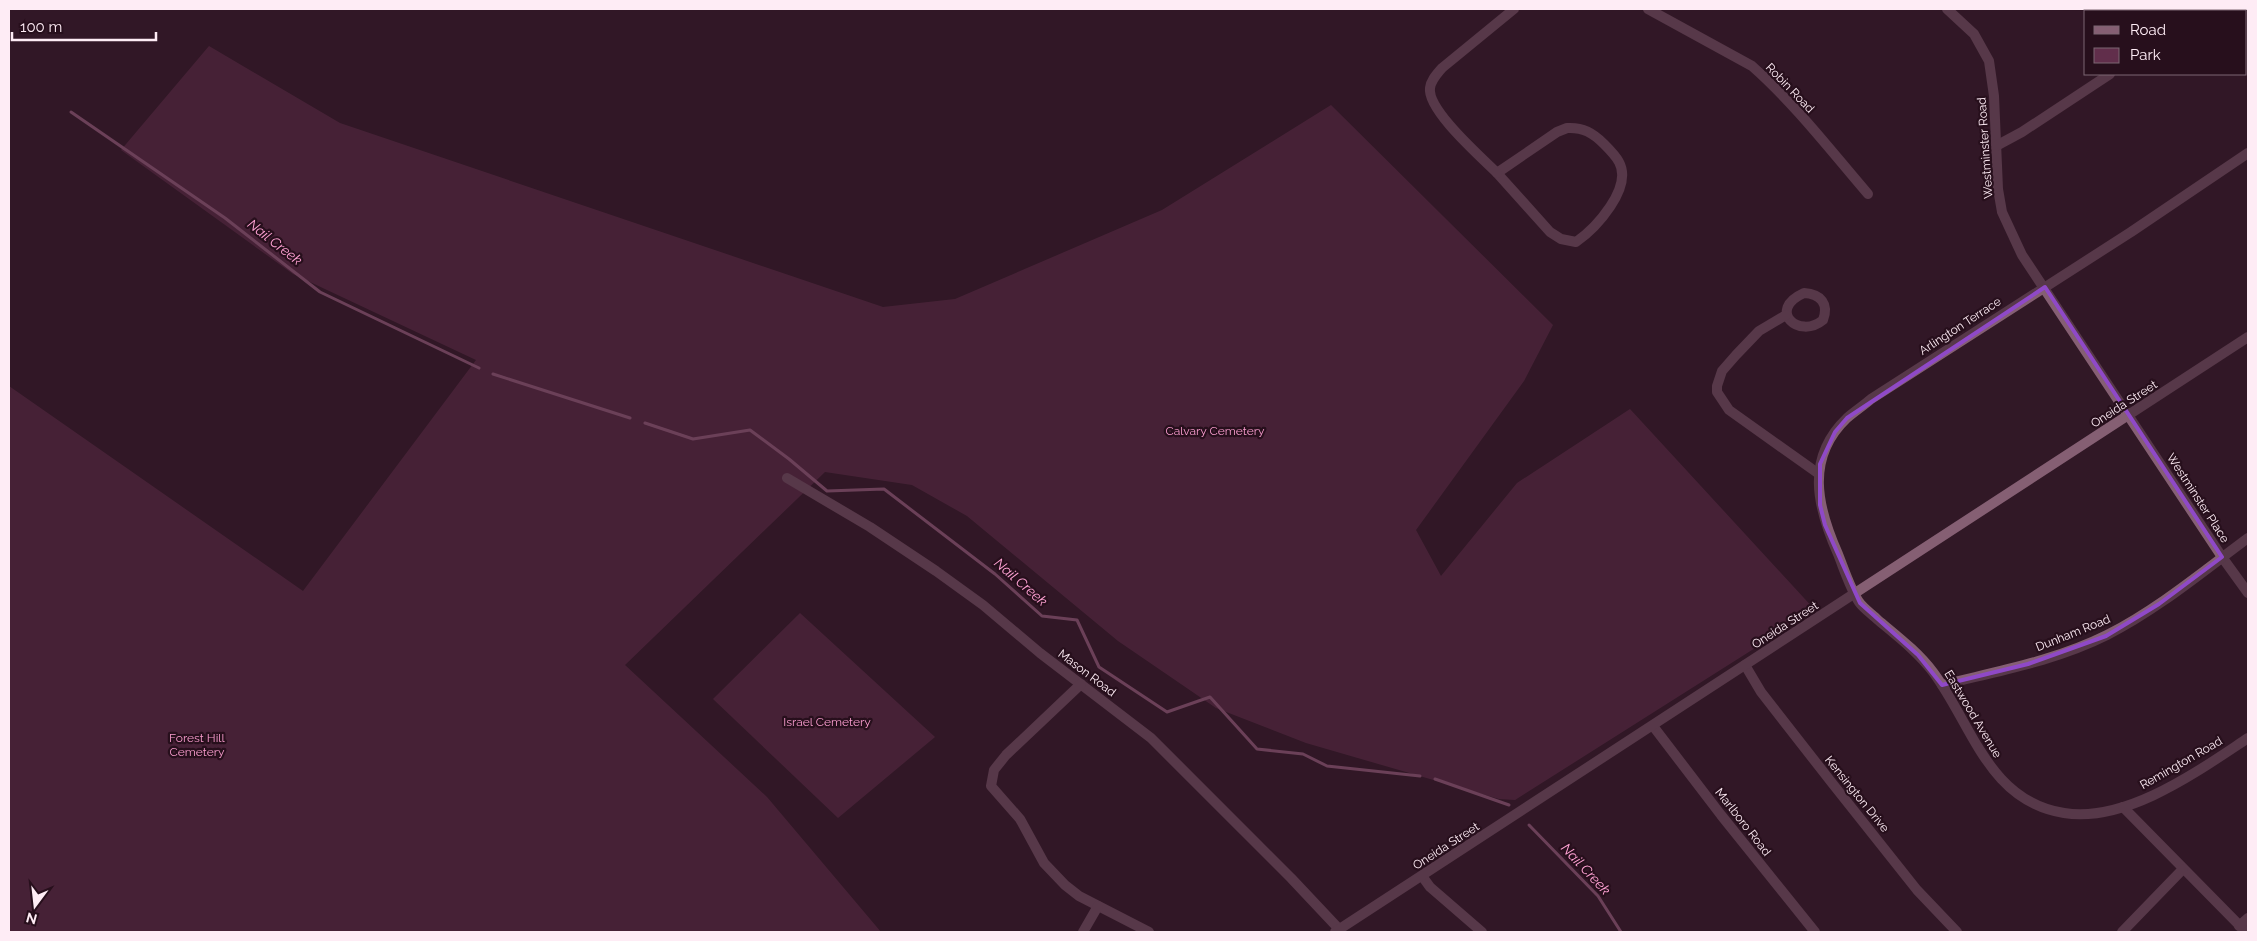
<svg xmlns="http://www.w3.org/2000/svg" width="2257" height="941" font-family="Raleway,sans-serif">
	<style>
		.green { fill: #612e4b }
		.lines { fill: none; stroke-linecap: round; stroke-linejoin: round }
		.stream { stroke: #b27296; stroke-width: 3 }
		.minor { stroke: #855f73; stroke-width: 10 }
		.marked { fill: none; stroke: #8f49c7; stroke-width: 4; stroke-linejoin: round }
		.labels { text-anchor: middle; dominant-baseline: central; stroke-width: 4.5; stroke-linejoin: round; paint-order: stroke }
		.street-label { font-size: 12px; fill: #feecf5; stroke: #270f1c }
		.park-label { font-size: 12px; fill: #fa9dcf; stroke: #270f1c }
		.water-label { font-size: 14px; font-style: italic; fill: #ffa2d4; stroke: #270f1c }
	</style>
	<rect width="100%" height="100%" fill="#311826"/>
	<g class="green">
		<polygon points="209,46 340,123 883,307 955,299 1162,210 1331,105 1553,325 1524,381 1416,530 1441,576 1517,483 1630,409 1815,610 1515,800 1499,799 1306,743 1216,708 1118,641 967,516 912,485 825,472 625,665 767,797 881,932 9,932 9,386 303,591 476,360 293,274 121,150"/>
		<polygon points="800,613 935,737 838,818 713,699"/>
	</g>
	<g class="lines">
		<g class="stream">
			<polyline points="71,112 225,218 320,292 479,368"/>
			<polyline points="493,374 630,418"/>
			<polyline points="645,423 693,439 750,430 789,459 827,491 884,489 995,574 1042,616 1077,620 1099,667 1167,712 1210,697 1257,749 1303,754 1327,766 1420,776"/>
			<polyline points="1435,779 1509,805"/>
			<polyline points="1529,825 1598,896 1621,932"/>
		</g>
		<g class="minor">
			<path d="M1648,9L1752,66C1795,104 1831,151 1868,194"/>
			<polyline points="1947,9 1974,34 1989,61 1994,96 1998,189 2002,212 2022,255 2222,557 2248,593"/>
			<polyline points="2204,11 2208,9"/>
			<path d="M1567,128C1583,127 1593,133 1604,144C1609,149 1616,156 1619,162C1633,188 1596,228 1576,242L1561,239L1550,232L1497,173L1557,132Z"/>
			<polyline points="1996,146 2022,132 2110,74"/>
			<path d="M2248,153L2131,232L1871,399C1863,406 1855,411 1847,418C1805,458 1817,507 1838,554C1844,569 1850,588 1859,602C1864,609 1872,614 1878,620C1897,636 1918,652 1933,672C1972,724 1988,801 2064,813C2127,823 2198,771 2248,738"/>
			<path d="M1497,173C1481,157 1427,110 1430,88C1431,80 1437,74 1442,68L1514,9"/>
			<path d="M1804,293C1821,294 1829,304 1823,320C1799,340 1766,310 1804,293Z"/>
			<polyline points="1786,315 1759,331 1736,355 1722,371 1717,386 1717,392 1729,410 1819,474"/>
			<polyline points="787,478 870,527 936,571 983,605 1040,653 1151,738 1291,878 1339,929"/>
			<polyline points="1745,665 1761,692 1832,783 1917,890 1957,932"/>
			<polyline points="1081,684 1006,755 994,770 991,786 1020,819 1044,863 1065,885 1079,896 1149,932"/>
			<path d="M1942,685C1998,671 2055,661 2107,635C2158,609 2202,572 2248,538"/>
			<polyline points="1653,726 1721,815 1815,932"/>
			<polyline points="2123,807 2246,932"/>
			<polyline points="1422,876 1430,887 1482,932"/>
			<polyline points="2239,926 2248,918"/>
			<polyline points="1083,932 1098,906"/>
			<polyline points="1335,932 2248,337"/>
			<polyline points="2122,932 2183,869"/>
		</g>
	</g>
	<path d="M0 0H2257V941H0ZM2045,287L2222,557L2159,604L2106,636L2028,664L1942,685L1918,655L1860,603L1825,525L1820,505V464L1835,432L1847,418Z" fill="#311826" fill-opacity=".55" fill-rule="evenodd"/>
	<path class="marked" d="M2045,287L2222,557L2159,604L2106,636L2028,664L1942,685L1918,655L1860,603L1825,525L1820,505V464L1835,432L1847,418Z"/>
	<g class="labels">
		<g class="street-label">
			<text transform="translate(1790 88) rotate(46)">Robin Road</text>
			<text transform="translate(1985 148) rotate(-94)">Westminster Road</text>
			<text transform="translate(1960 326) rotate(-33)">Arlington Terrace</text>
			<text transform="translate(2124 404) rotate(-33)">Oneida Street</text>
			<text transform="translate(2198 498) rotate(57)">Westminster Place</text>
			<text transform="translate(1785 625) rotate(-33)">Oneida Street</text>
			<text transform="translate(2073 633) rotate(-22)">Dunham Road</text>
			<text transform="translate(1087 673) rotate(37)">Mason Road</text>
			<text transform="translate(1973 714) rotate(59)">Eastwood Avenue</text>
			<text transform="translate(2181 763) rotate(-30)">Remington Road</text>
			<text transform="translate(1857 794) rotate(51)">Kensington Drive</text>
			<text transform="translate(1743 822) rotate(52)">Marlboro Road</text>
			<text transform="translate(1446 846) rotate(-33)">Oneida Street</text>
		</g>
		<g class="park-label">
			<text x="1215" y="431">Calvary Cemetery</text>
			<text x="827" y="722">Israel Cemetery</text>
			<text x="197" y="738">Forest Hill<tspan x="197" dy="14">Cemetery</tspan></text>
		</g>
		<g class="water-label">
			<text transform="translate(275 242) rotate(38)">Nail Creek</text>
			<text transform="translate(1021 582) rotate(41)">Nail Creek</text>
			<text transform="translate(1586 869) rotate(47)">Nail Creek</text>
		</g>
	</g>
	<rect width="2257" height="941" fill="none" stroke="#feecf5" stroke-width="20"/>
	<rect x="2084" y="10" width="162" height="65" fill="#270f1c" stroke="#7d6773"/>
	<rect x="2094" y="26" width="25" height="8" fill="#855f73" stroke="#7d6773"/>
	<text x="2130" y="35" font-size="15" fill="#feecf5">Road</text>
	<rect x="2094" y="48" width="25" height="15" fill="#612e4b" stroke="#7d6773"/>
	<text x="2130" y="60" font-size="15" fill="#feecf5">Park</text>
	<g transform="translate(35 906) rotate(195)" stroke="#270f1c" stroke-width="4" paint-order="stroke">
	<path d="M0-4L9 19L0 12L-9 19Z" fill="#feecf5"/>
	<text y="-8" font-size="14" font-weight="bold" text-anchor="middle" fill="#feecf5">N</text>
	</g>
	<path d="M12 32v8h144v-8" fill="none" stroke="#feecf5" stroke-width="2.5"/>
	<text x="20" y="32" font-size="15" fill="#feecf5" stroke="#270f1c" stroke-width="4" paint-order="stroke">100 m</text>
</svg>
